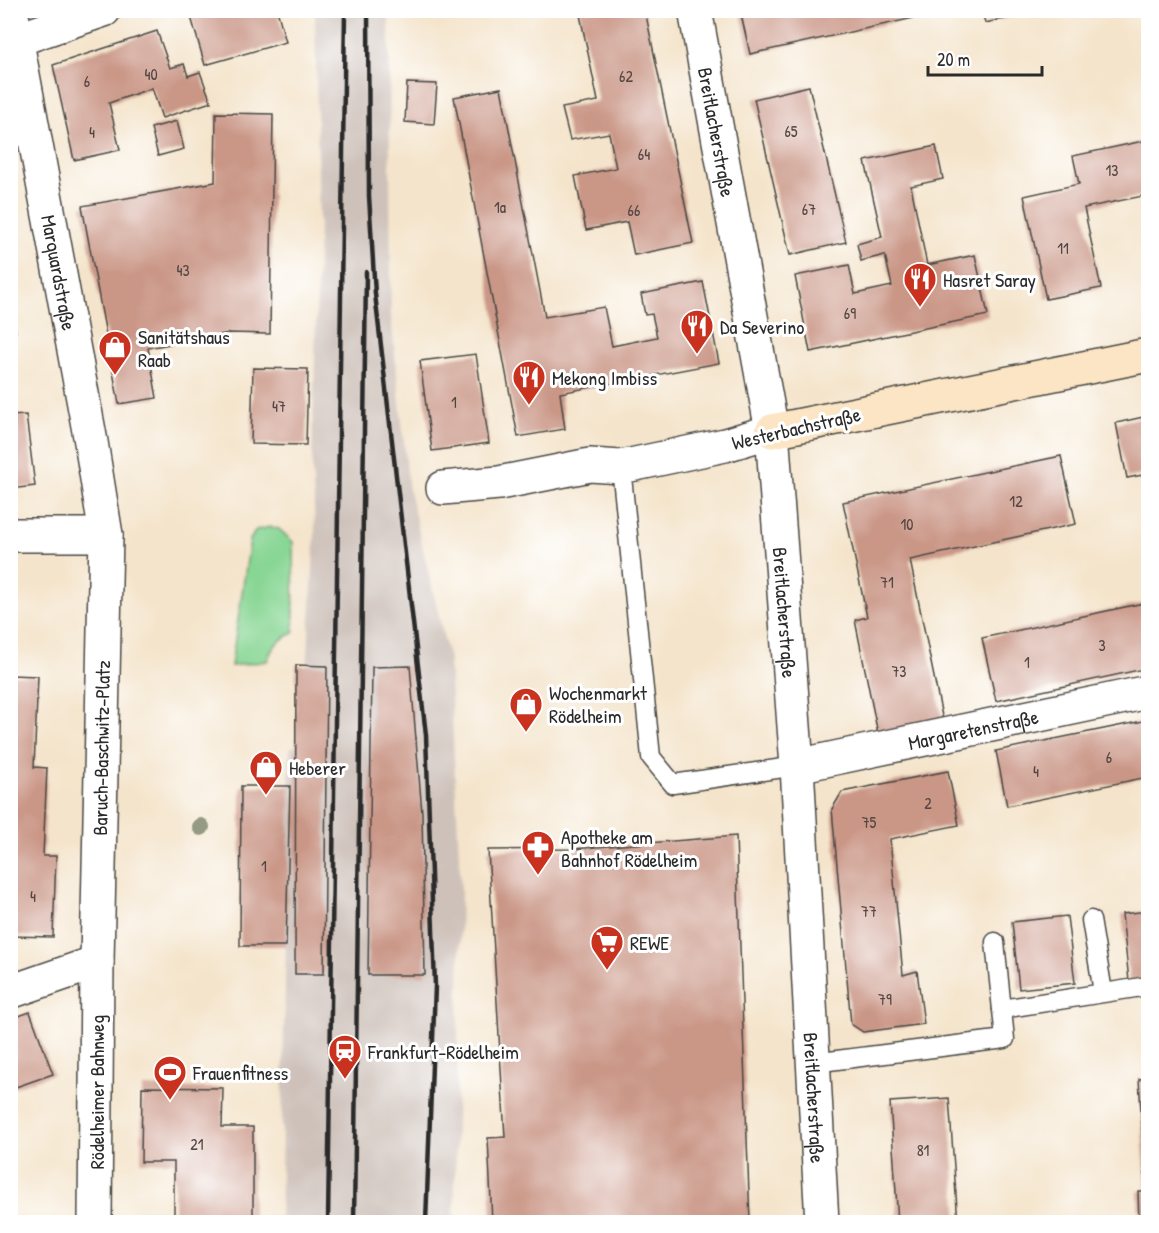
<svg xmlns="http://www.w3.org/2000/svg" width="1159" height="1233" font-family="'Patrick Hand',sans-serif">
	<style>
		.industrial { fill: #cec1ba }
		.green { fill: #88d694; stroke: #5a8060; stroke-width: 1.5 }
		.building { fill: #ca9787 }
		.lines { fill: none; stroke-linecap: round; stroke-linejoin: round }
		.lane-casing { stroke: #494743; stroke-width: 21 }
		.street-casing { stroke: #494743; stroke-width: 36 }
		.secondary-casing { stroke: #494743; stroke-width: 36 }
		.lane { stroke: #fff; stroke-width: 18 }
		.street { stroke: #fff; stroke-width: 33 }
		.secondary { stroke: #fce5c4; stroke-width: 33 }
		.rail { stroke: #2b2b2b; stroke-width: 4.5 }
		.tree { fill: #959a84 }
		.labels { text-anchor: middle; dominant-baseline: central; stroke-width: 6; stroke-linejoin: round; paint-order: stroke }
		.number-label { font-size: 16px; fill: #534642 }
		.street-label { font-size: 20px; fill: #2b2b2b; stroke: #fff }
		.poi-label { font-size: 20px; fill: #2b2b2b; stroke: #fff; text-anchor: start }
	</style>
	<rect width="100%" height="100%" fill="#fff"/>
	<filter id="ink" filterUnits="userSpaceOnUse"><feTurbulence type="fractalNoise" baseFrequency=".0167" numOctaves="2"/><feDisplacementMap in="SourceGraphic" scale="12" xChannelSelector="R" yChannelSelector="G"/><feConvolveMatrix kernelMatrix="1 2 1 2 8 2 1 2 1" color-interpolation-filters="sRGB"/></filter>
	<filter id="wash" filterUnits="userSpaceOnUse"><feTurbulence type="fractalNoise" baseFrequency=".008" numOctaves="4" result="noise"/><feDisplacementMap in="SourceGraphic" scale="24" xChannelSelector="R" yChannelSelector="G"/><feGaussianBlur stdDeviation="1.35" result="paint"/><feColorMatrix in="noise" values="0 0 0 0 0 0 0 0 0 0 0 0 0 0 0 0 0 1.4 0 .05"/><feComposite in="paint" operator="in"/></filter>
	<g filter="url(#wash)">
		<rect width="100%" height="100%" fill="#f4e4cb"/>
		<polygon class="industrial" points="315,11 389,11 391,316 409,490 449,659 461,893 454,1222 280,1222 290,747 298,747 306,688 315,533 312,455 319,224"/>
		<path class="green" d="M270,527L279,529L293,542L294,633C278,640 273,645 267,661L231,666L250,540L256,530Z"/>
		<g id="blocks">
			<g class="building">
				<polygon points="189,10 277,10 286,42 205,65"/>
				<polygon points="579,10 645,10 693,243 634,255 627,222 586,230 575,176 616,168 609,133 570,140 562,108 598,101"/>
				<polygon points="740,10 931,10 932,14 750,54"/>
				<polygon points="982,10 1038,10 1039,11 985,23"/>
				<polygon points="157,31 170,68 184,64 188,76 200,72 211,102 162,118 152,88 109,103 120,150 74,160 53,65"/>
				<polygon points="407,83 437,84 434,124 405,122"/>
				<polygon points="809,86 846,242 790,255 754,99"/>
				<polygon points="501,88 545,317 604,307 612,346 657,337 652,314 645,315 641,294 703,282 719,363 560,393 565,429 518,437 454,97"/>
				<polygon points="216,113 273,114 270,334 229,333 148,348 157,398 119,404 82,206 215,182"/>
				<polygon points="177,121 184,149 158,156 151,128"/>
				<polygon points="1148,140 1148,195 1084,208 1101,288 1046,299 1024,196 1079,184 1073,156"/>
				<polygon points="936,146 943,179 911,186 927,265 975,255 988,315 810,352 795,276 849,265 855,294 892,286 885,255 861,261 857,244 882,237 865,161"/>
				<polygon points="10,309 16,332 10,333"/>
				<polygon points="476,354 489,443 432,451 420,361"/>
				<polygon points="253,368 308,369 306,445 251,444"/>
				<polygon points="26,415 35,486 10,489 10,416"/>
				<polygon points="1148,416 1148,474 1127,478 1116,423"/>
				<polygon points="1061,456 1076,524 910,560 943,721 878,734 855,620 867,617 843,502"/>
				<polygon points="1148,602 1148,668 996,701 982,638"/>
				<polygon points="10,618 16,644 10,645"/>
				<polygon points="296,665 327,666 324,974 295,974"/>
				<polygon points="410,666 422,813 425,975 368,975 372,667"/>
				<polygon points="10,675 38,676 34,767 47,768 43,856 56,856 53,937 10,936"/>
				<polygon points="1148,720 1148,777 1007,806 996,751"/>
				<polygon points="948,771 959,825 890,839 903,975 917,971 924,1024 863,1032 851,1024 832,809 842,792"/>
				<polygon points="241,786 290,786 286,946 240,946"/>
				<polygon points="736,836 750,1222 492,1222 488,1138 505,1137 488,850 572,849"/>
				<polygon points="1148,911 1148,979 1129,981 1122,914"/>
				<polygon points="1067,916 1075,983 1019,989 1012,922"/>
				<polygon points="30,1012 53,1074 13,1088 10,1082 10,1019"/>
				<polygon points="1148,1078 1148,1222 1139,1222 1138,1191 1146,1191 1139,1079"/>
				<polygon points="142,1087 223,1088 222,1127 253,1127 253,1222 174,1222 174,1162 141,1162"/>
				<polygon points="949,1098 958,1222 898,1222 890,1102"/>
			</g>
		</g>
	</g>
	<g filter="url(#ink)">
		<use href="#blocks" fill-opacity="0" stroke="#494743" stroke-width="1.5"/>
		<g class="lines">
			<g class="lane-casing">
				<g id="lane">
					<polyline points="621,467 651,757 673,784 797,766"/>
					<polyline points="1091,920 1103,992"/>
					<polyline points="1002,1009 1148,986"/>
					<polyline points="813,1063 1005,1039 995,942"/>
				</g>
			</g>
			<g class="street-casing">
				<g id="street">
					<path id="s1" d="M11,10L91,442L106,535L97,962L95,1222"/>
					<path id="s2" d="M695,10L772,431L797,766L822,1222"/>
					<polyline points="10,42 104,10"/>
					<polyline points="443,488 499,483 590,465 621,467 725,445 772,431"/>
					<polyline points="10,535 106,535"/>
					<path id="s3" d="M797,766L1148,692"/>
					<polyline points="10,992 97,962"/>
				</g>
			</g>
			<g class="secondary-casing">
				<polyline id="secondary" points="772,431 1148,355"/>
			</g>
			<use href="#lane" class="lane"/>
			<use href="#street" class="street"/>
			<use href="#secondary" class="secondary"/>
			<g class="rail">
				<polyline points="368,10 369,196 375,294 426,735 435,986 426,1222"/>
				<polyline points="328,1222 345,10"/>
				<polyline points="354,1222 366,272"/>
			</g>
		</g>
		<circle class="tree" cx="201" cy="827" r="9"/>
	</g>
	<defs>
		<g id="restaurant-pin" transform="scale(1.725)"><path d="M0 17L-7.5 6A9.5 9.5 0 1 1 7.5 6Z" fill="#c8321e" stroke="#fff"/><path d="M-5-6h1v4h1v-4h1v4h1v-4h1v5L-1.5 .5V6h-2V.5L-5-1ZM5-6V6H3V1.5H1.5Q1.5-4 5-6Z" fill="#fff"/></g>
		<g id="shop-pin" transform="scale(1.725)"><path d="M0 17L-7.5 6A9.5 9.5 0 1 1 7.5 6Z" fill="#c8321e" stroke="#fff"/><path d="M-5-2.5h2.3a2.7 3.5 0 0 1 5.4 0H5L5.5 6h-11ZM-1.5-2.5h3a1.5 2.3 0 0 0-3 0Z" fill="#fff"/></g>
		<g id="pharmacy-pin" transform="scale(1.725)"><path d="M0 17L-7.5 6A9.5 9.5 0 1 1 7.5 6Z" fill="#c8321e" stroke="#fff"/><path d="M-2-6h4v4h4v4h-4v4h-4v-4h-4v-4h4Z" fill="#fff"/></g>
		<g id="supermarket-pin" transform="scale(1.725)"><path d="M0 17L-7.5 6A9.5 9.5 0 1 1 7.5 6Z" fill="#c8321e" stroke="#fff"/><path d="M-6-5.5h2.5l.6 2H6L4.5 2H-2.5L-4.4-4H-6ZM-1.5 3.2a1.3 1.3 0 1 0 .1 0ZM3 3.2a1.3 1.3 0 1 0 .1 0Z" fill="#fff"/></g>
		<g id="station-pin" transform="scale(1.725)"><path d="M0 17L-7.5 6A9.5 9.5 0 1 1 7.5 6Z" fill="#c8321e" stroke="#fff"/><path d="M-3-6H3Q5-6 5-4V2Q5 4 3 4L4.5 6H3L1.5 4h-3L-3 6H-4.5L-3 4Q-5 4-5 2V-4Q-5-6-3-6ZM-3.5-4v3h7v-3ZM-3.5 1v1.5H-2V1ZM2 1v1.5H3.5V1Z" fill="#fff"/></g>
		<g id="stadium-pin" transform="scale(1.725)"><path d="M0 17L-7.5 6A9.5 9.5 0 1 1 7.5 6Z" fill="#c8321e" stroke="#fff"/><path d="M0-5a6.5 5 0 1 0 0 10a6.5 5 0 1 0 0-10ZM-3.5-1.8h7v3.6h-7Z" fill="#fff"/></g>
	</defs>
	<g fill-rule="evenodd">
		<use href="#restaurant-pin" x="920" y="279"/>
		<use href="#restaurant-pin" x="697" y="326"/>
		<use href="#shop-pin" x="115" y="347"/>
		<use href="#restaurant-pin" x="529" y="377"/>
		<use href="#shop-pin" x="526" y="704"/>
		<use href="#shop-pin" x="266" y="767"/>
		<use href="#pharmacy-pin" x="538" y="847"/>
		<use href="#supermarket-pin" x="607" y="942"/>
		<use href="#station-pin" x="345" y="1051"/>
		<use href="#stadium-pin" x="170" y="1072"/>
	</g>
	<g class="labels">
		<g class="number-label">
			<text x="151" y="74">40</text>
			<text x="626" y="76">62</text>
			<text x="87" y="81">6</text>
			<text x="791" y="131">65</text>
			<text x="92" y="132">4</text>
			<text x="644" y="154">64</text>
			<text x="1112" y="170">13</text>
			<text x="500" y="207">1a</text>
			<text x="809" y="209">67</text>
			<text x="634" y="210">66</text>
			<text x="1063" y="248">11</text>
			<text x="183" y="270">43</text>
			<text x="850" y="313">69</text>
			<text x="454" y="402">1</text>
			<text x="279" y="406">47</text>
			<text x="1016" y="501">12</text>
			<text x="907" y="524">10</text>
			<text x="887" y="582">71</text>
			<text x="1102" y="645">3</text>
			<text x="1027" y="662">1</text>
			<text x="899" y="671">73</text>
			<text x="1109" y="757">6</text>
			<text x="1036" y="771">4</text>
			<text x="928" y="803">2</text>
			<text x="869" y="822">75</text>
			<text x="264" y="866">1</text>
			<text x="33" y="896">4</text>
			<text x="869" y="911">77</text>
			<text x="885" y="999">79</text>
			<text x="197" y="1144">21</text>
			<text x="923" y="1150">81</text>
		</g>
		<g class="street-label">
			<text stroke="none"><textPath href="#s2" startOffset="124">Breitlacherstraße</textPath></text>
			<text stroke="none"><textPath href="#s1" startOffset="267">Marquardstraße</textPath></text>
			<text transform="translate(796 428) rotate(-13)">Westerbachstraße</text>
			<text stroke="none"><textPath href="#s2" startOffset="610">Breitlacherstraße</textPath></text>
			<text stroke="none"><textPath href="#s3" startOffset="180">Margaretenstraße</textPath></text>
			<text transform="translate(101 748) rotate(-89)">Baruch-Baschwitz-Platz</text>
			<text transform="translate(96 1092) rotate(-90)">Rödelheimer Bahnweg</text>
			<text stroke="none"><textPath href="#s2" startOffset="1096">Breitlacherstraße</textPath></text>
		</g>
		<g class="poi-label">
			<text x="943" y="279">Hasret Saray</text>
			<text x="720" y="326">Da Severino</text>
			<text x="138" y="336">Sanitätshaus<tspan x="138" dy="23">Raab</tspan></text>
			<text x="552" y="377">Mekong Imbiss</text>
			<text x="549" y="692">Wochenmarkt<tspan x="549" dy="23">Rödelheim</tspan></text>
			<text x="289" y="767">Heberer</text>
			<text x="561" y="836">Apotheke am<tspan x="561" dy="23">Bahnhof Rödelheim</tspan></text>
			<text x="630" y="942">REWE</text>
			<text x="368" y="1051">Frankfurt-Rödelheim</text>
			<text x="193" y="1072">Frauenfitness</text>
		</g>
	</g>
	<rect width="1159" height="1233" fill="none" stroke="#fff" stroke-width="36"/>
	<path d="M928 66v9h114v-9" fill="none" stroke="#2b2b2b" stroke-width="3"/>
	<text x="937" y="66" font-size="18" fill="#2b2b2b" stroke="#ffffff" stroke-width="4.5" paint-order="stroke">20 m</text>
</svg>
